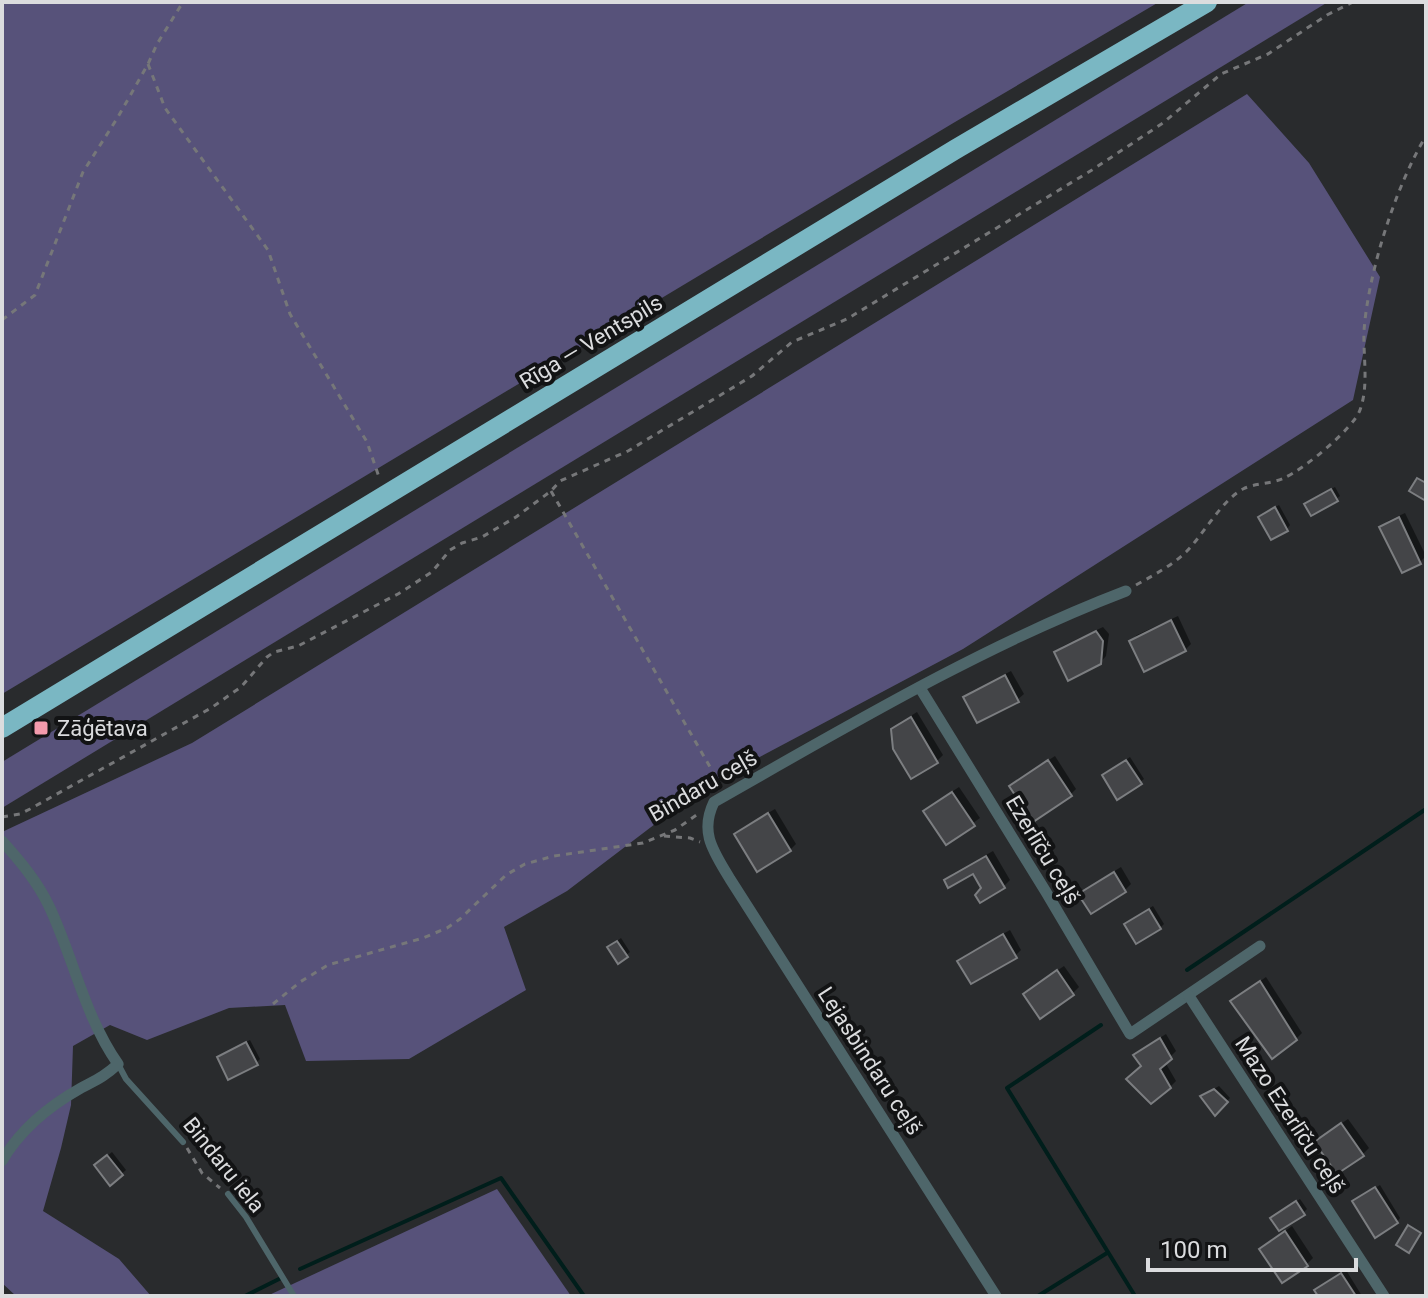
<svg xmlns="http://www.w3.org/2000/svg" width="1428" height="1298" font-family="Roboto,sans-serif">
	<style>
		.forest { fill: #57527a }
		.shadow { fill: #0007 }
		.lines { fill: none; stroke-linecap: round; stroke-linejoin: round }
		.stream { stroke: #001e1b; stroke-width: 4 }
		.building { fill: #444548; stroke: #7c7e81; stroke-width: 2 }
		.path { stroke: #767779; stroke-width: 3; stroke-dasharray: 6 6; stroke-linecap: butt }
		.lane { stroke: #4e666a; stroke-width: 6 }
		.street { stroke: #4e666a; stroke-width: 11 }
		.highway { stroke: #7ab7c3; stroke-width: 20 }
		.poi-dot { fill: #f39aac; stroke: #121314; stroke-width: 3 }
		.labels { text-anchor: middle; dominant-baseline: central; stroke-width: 8; stroke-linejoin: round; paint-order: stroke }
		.street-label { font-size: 22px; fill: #dbdcde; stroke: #121314 }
		.poi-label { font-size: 22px; fill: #dbdcde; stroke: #121314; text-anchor: start }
	</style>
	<rect width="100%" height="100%" fill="#292b2d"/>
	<g class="forest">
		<polygon points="2,2 1159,2 955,122 2,694"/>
		<polygon points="1249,2 1328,2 2,808 2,762"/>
		<polygon points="1247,94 1309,163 1380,277 1353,400 963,649 705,786 567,891 504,927 526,990 409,1059 306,1061 285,1005 229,1008 147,1040 110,1025 73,1046 71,1105 61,1148 43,1211 119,1259 151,1296 16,1296 2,1283 2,832 192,743"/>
		<polygon points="497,1189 571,1296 267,1296"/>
	</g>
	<g class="shadow">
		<polygon points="1335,487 1340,496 1336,499 1310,501"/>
		<polygon points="1279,505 1290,525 1287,529 1264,514"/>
		<polygon points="1405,513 1426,556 1420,562 1382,527 1388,521"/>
		<polygon points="1178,616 1191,644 1185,650 1131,641 1137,635"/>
		<polygon points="1103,627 1109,634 1106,656 1100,663 1056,652 1063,646"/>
		<polygon points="1011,671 1024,694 1017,700 966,697 972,691"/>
		<polygon points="917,712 943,755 937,761 893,730 899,723"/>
		<polygon points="1055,756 1076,789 1070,795 1012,786 1018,780"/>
		<polygon points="1130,757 1144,779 1140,782 1108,772"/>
		<polygon points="959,787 980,818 947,842 932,805"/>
		<polygon points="775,809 796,844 790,850 736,834 742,828"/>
		<polygon points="993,851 1010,880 1004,886 983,888 974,872 946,881 952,874"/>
		<polygon points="1121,867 1131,884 1125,890 1091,911 1081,894 1087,888"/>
		<polygon points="1153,906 1164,924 1160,928 1130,920"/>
		<polygon points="1010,930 1021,950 1015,956 960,961 966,955"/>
		<polygon points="621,938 630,952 619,961 613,944"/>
		<polygon points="1064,966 1079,987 1073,993 1032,988"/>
		<polygon points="1266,977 1302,1033 1296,1039 1232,1001"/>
		<polygon points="1166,1034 1176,1051 1165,1062 1176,1081 1170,1087 1143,1065 1136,1055 1142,1049"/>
		<polygon points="250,1040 260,1059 256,1063 219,1058 223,1054"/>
		<polygon points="1219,1086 1230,1098 1215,1113 1202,1096"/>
		<polygon points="1348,1119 1369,1148 1363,1154 1323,1136"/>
		<polygon points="112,1152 126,1170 111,1183 100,1162"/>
		<polygon points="1380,1185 1400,1218 1397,1222 1358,1198"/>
		<polygon points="1300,1199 1307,1209 1303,1213 1276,1215"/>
		<polygon points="1292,1226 1313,1258 1307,1264 1261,1249"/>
		<polygon points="1346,1270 1362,1296 1320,1296 1320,1287"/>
	</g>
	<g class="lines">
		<g class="stream">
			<polyline points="1187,970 1426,809"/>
			<polyline points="1101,1025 1007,1088 1135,1296"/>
			<polyline points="300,1269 501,1178 584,1296"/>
			<polyline points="245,1296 281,1278"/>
			<polyline points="1038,1296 1107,1253"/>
		</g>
	</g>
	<g class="building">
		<polygon points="1417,478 1426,483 1426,501 1409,491"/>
		<polygon points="1331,489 1338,501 1311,516 1304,504"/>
		<polygon points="1275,507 1288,531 1271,540 1258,517"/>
		<polygon points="1399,517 1421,564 1402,573 1379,527"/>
		<polygon points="1171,620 1186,651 1144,672 1129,641"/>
		<polygon points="1096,631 1103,641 1101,664 1068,681 1054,652"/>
		<polygon points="1005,675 1019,702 977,723 963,697"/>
		<polygon points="911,717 938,763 911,779 893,749 891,729"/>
		<polygon points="1048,760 1072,796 1033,822 1009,786"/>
		<polygon points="1126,760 1142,784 1117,800 1102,775"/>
		<polygon points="952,792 975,826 946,845 923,811"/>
		<polygon points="768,813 791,851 757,872 734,834"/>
		<polygon points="986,856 1005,888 980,903 975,895 981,888 973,874 948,888 944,880"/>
		<polygon points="1114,872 1126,892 1091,914 1078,894"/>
		<polygon points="1149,909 1161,929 1136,944 1124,924"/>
		<polygon points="1003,934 1017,958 971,984 957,961"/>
		<polygon points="617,941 628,957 618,964 607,947"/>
		<polygon points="1057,970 1074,995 1040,1019 1023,994"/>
		<polygon points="1260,981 1297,1040 1272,1059 1230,1001"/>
		<polygon points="1160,1038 1172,1059 1160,1069 1171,1088 1151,1104 1126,1079 1141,1066 1133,1055"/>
		<polygon points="246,1042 258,1065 228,1080 217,1057"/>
		<polygon points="1214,1089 1228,1102 1215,1116 1200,1096"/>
		<polygon points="1341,1123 1364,1156 1337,1174 1314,1142"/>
		<polygon points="107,1155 123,1175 110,1186 94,1165"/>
		<polygon points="1375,1187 1398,1223 1375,1238 1352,1201"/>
		<polygon points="1296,1201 1305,1215 1279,1231 1270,1218"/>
		<polygon points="1408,1225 1421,1233 1409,1253 1396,1245"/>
		<polygon points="1285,1231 1308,1266 1282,1283 1259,1249"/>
		<polygon points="1341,1273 1356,1296 1318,1296 1314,1290"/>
	</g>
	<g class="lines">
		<g class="path">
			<polyline points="148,64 165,108 268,250 290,314 367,442 380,480"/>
			<polyline points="2,320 35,295 83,172 118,117 148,64 157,44 183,2"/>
			<polyline points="551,491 721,786"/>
			<path d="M1136,585C1154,575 1171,566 1186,552C1204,534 1221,501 1243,489C1255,483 1272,484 1284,478C1304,469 1353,429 1360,410C1369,385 1363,357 1364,331C1368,273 1396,185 1426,136"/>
			<polyline points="2,817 20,814 30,809 211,708 241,687 267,657 274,652 298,646 398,594 432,572 450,550 462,543 482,537 516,517 551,491 560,481 628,451 752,376 792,342 847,319 1092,170 1163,123 1221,74 1268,54 1327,15 1353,2"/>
			<polyline points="664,836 690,838 700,842"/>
			<polyline points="273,1004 300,982 328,965 423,938 447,928 460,919 506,875 525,864 554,856 643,843 675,830 698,814"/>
			<polyline points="187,1148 202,1173 220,1188"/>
		</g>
		<g class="lane">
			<polyline points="118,1064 126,1079 183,1142"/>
			<polyline points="228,1194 246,1217 294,1296"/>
		</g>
		<g class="street">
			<polyline points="920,688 1046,892 1130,1034 1260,946"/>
			<path d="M2,841C20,861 37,881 49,906C74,959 84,1015 118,1064C104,1077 96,1080 81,1088C49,1106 20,1130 2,1161"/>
			<polyline points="1189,996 1384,1296"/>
			<path d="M996,1296L730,879C714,852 699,833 714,802C848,726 982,646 1126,591"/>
		</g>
		<polyline class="highway" points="2,728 956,149 1207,2"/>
	</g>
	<rect class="poi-dot" x="33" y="720" width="16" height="16" rx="4"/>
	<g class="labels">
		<g class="street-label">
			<text transform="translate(591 342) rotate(-31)">Rīga — Ventspils</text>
			<text transform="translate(703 786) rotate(-30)">Bindaru ceļš</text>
			<text transform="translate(1043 850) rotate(59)">Ezerlīču ceļš</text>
			<text transform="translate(870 1061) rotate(57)">Lejasbindaru ceļš</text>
			<text transform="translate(1290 1115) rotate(57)">Mazo Ezerlīču ceļš</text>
			<text transform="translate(224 1165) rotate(51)">Bindaru iela</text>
		</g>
		<g class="poi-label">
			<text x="57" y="728">Zāģētava</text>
		</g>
	</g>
	<rect width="1428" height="1298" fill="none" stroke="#dbdcde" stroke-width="8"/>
	<path d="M1148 1258v12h208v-12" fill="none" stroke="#dbdcde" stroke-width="4"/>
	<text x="1160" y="1258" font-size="24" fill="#dbdcde" stroke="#121314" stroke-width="6" paint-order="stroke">100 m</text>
</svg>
